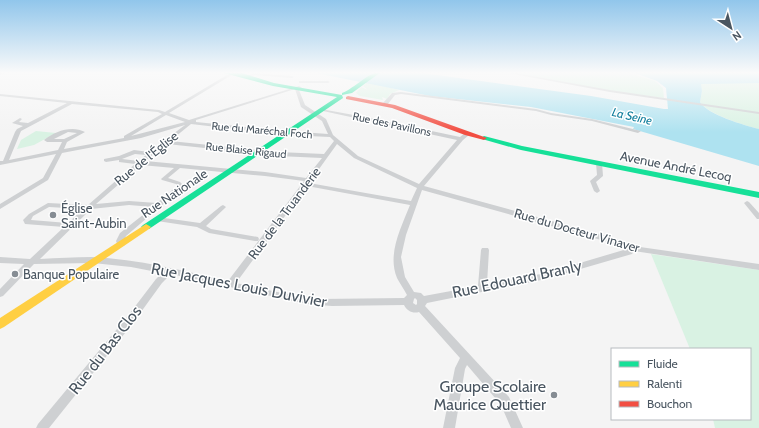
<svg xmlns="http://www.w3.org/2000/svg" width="759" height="428" font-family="Cabin,sans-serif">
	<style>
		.green { fill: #d9f2e3 }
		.water { fill: #aee2f0 }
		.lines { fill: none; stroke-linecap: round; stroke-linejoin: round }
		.street { fill: #ced0d2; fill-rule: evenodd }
		.fast { fill: #16e098; fill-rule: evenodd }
		.slow { fill: #ffcf43; fill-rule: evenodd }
		.jam { fill: #f24e42; fill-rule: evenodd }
		.poi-dot { fill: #868d94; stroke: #fff; stroke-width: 1.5 }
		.labels { text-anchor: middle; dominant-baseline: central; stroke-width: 3; stroke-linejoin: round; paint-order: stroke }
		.far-street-label { font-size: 11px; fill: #4a5661; stroke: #fff }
		.far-water-label { font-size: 12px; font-style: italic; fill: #0c7c9b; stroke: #fff }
		.street-label { font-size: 13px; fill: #4a5661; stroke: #fff }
		.poi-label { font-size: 13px; fill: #4a5661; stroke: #fff; text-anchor: start }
		.near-street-label { font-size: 16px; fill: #4a5661; stroke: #fff }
		.near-poi-label { font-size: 16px; fill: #4a5661; stroke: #fff; text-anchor: end }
	</style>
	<rect width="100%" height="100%" fill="#f4f4f4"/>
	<g class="green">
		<polygon points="508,72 626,72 655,81 663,88 664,98 612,91"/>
		<polygon points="367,82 399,90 390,94 387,99 382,97 383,100 360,96 356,93 361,87 368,90 363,86"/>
		<path d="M700,83H759V129C744,125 709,115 700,102L702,91Z"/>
		<polygon points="36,131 56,133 34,145 17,149 21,140"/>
		<polygon points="651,254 759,270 759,428 715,428 713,419 750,419 750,349 690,349"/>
	</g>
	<path class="water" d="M311,72H415L591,96L664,109H668L666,88L657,81L632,72H759V83L701,84L702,91L700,102C708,115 744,125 759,129V166L633,129L634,127L531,107L430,96Z"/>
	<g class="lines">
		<g class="street">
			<polygon points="3,72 9,72 0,75 0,73"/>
			<path d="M232,72L235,73L169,113L189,120L299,86L302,88L299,90L305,105L326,119L333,135L358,156L419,184L457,140L323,111L321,110V109L370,118L460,137L465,133H469V135L463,140L424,186L614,238L633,246L759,264V270L634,251L632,254L546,279L427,303L425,306L509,397L523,428H511L501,405L467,365L465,369L455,428H443L455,368L460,358L419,312C413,314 407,311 404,305L332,306L307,304L171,274L162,283L133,323L49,428H36L38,424L127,317L156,279L162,273L131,267L93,263L34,264L3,296L0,297V289L24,264L0,263V257L30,259L64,227L25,224L23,220L29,214L48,203L88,205L135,164L119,162V160L106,162L104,161V159L119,156L134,150L149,152L185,125L141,138L62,153L48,180L0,209V204L43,178L56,154L0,165V161H3L15,132L17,129L23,126L12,123L20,118L22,119L19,122L28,123L67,103L0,96V94L159,110L165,112ZM295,89L301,107L322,121L328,134L287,131L196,122V120ZM72,104L158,112L162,114L124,136V138L64,149L67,142L85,132C72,125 55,131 44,140L47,142H62L58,150L9,160L21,131ZM166,115L185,122L131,136ZM191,124L287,135L330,137L334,141L324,154L278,152L170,141ZM68,132L77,133L64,139H54ZM167,144L278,156L322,158L306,178L265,172L145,161ZM337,144L354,158L417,188L411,201L309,183ZM135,154L146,155L139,161L122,159ZM141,165L174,168L161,179L162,180L176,184L177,186L157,203L129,201L96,204ZM180,168L265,176L304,181L228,281C184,271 138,259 92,257C75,257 57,258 40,259L91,209L129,205L153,207L120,233L116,241L118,246H124L125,244L124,241L126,236L182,188L183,185L180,182L168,178ZM307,186L410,205C401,228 387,254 397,278C400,284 404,289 407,295L404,298L320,299L282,293L236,283ZM422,190L608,242L627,249L546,273L487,284L489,250L488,248H482L481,250L478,286L424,296L421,293L414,292L405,277L401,257L406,235ZM49,207L83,209L68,223L31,220L33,216ZM414,299L415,298L417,300V304L416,305L413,303Z"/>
			<polygon points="502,72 510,72 610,90 759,112 759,114 610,92"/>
			<polygon points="255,73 292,76 294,77 292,78 255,75 248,77 246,76"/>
			<polygon points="300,81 328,81 330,82 328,83 299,83 299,81"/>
			<polygon points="401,92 536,109 551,113 592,119 641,131 638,133 592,121 551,115 536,111 401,94 395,95 387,105 383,105 383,103 392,93"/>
			<polygon points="599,161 602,163 603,176 596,182 600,191 597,193 594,191 590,181 597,175 596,163"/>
			<polygon points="747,201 749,202 759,213 759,219 757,219 744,203"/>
			<polygon points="223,205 226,207 225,208 206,226 211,229 258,237 259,239 258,241 255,241 209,233 197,227 157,221 153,219 157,217 200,223 221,206"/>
		</g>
		<g class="fast">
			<path d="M220,72L242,73L274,83L342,95V93C355,88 368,72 381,72L352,93L342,95L343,98L149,229H143L141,227L143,225L337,97L273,86Z"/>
			<polygon points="484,136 522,146 759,192 759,198 521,150 482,139 481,138"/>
		</g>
		<polygon class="slow" points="146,224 151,227 149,229 4,327 0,329 0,318"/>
		<polygon class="jam" points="348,96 395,105 487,138 484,140 465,135 392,108 346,99 346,97"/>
	</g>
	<linearGradient id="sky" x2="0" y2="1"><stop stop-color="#91c6eb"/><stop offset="0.55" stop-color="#fafafa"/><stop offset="1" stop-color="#fafafa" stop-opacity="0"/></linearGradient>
	<rect width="759" height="132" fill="url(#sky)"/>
	<g class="poi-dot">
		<circle cx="53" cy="215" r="4"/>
		<circle cx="15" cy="274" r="4"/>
		<circle cx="554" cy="395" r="4"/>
	</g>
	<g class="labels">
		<g class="far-street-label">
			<text transform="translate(392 124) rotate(12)">Rue des Pavillons</text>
			<text transform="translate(262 130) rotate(5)">Rue du Maréchal Foch</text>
			<text transform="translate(246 150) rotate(6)">Rue Blaise Rigaud</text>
		</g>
		<g class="far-water-label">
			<text transform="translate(632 116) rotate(13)">La Seine</text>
		</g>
		<g class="street-label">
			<text transform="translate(146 158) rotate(-39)">Rue de l'Église</text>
			<text transform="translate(676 166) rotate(11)">Avenue André Lecoq</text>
			<text transform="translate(174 193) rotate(-34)">Rue Nationale</text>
			<text transform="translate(284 213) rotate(-53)">Rue de la Truanderie</text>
			<text transform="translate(577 230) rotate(16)">Rue du Docteur Vinaver</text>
		</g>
		<g class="poi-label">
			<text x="61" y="208">Église<tspan x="61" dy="15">Saint-Aubin</tspan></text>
			<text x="23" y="274">Banque Populaire</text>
		</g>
		<g class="near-street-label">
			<text transform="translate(517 279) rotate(-12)">Rue Edouard Branly</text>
			<text transform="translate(239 285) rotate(11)">Rue Jacques Louis Duvivier</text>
			<text transform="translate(105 350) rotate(-52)">Rue du Bas Clos</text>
		</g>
		<g class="near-poi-label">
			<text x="546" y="386">Groupe Scolaire<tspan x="546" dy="18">Maurice Quettier</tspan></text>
		</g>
	</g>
	<rect x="611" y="348" width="140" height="72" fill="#ffffff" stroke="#b7bbc0"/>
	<rect x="619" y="361" width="20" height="6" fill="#16e098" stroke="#b7bbc0"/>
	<text x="647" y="368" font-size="12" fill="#4a5661">Fluide</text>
	<rect x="619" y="381" width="20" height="6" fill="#ffcf43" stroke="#b7bbc0"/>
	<text x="647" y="388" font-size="12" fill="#4a5661">Ralenti</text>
	<rect x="619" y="401" width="20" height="6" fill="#f24e42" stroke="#b7bbc0"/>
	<text x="647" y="408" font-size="12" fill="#4a5661">Bouchon</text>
	<g transform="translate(731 28) rotate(144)" stroke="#ffffff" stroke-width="3" paint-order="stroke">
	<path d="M0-3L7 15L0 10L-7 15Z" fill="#4a5661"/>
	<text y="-6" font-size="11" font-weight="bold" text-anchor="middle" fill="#4a5661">N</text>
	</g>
</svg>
